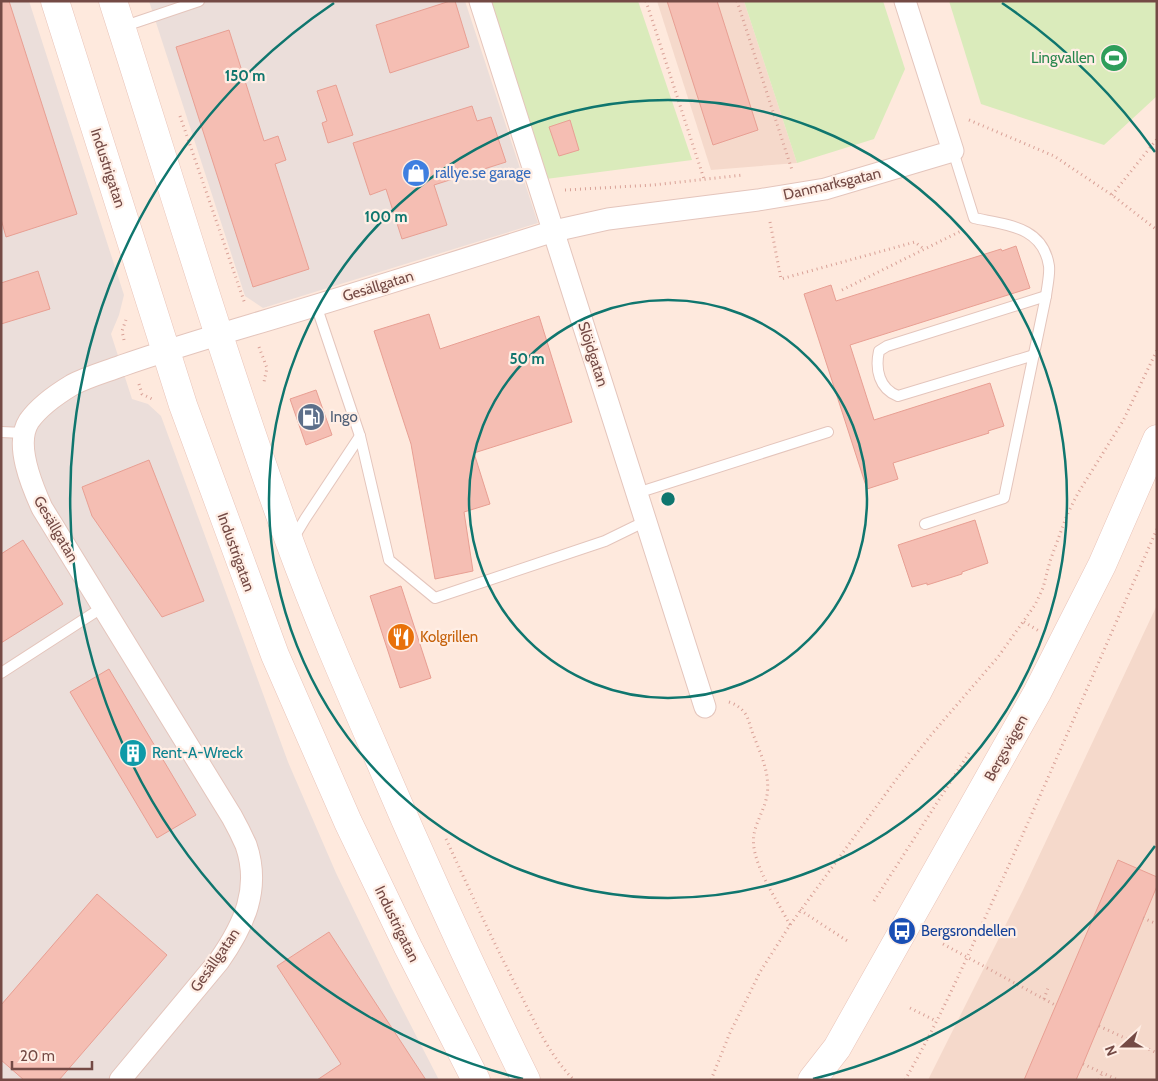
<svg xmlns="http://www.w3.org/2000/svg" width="1158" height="1081" font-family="Cabin,sans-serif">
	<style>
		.residential { fill: #f5d9cb }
		.industrial { fill: #ebdeda }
		.green { fill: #daebbb }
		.building { fill: #f5beb3; stroke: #e89f93 }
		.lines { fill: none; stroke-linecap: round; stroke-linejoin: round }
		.service-casing { stroke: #e4c5bc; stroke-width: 12 }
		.minor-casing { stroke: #e4c5bc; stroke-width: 23 }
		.secondary-casing { stroke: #e9c4b9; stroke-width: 29 }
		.path { stroke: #d9a197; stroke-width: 3; stroke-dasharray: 1 4; stroke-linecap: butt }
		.service { stroke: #fff; stroke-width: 10 }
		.minor { stroke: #fff; stroke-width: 21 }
		.secondary { stroke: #fff; stroke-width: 28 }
		.ring { fill: none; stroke: #0f766e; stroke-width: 2.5 }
		.labels { text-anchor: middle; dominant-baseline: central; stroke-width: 4.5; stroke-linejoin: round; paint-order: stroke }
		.leisure-label { font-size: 15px; fill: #27864d; stroke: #ffeee5; text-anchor: end }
		.street-label { font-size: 15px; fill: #744a45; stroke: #ffeee5 }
		.shop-label { font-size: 15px; fill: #366cbe; stroke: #ffeee5; text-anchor: start }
		.service-label { font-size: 15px; fill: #4e5e75; stroke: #ffeee5; text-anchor: start }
		.food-label { font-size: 15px; fill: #c56008; stroke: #ffeee5; text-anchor: start }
		.culture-label { font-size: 15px; fill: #0d838f; stroke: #ffeee5; text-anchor: start }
		.transit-label { font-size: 15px; fill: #164399; stroke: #ffeee5; text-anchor: start }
		.centre { fill: #0f766e; stroke: #ffeee5; stroke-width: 2.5 }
		.ring-label { font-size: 15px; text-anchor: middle; font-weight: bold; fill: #0f766e; stroke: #ffeee5; stroke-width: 4.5; stroke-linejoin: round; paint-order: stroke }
	</style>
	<rect width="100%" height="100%" fill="#fee9dd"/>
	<g class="residential">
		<polygon points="657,1 744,1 797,163 711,170"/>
		<polygon points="1157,605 1157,1080 928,1080 1023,890"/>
	</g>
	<g class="industrial">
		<polygon points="1,1 29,1 124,295 119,315 111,334 132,399 148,404 161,416 288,762 336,873 391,987 439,1080 1,1080"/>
		<polygon points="149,1 465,1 538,223 263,308 245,296"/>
	</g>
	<g class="green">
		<polygon points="488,1 638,1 692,160 546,179"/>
		<polygon points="744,1 883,1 905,69 874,139 797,163"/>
		<polygon points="949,1 1157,1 1157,96 1104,145 981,104"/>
	</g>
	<g class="building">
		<polygon points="1,1 9,1 77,214 6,237 1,219"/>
		<polygon points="450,1 455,1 469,47 390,73 376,25"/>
		<polygon points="667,1 717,1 758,130 713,145"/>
		<polygon points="229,30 264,141 278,136 286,160 275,164 309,269 253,287 176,47"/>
		<polygon points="336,85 353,135 328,143 322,123 327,121 317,91"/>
		<polygon points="472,106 477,121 491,117 506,162 434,185 447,225 402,239 386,189 370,195 353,143"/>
		<polygon points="570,120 579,150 559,156 549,127"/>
		<polygon points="1016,246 1030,288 850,345 874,420 990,383 1004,426 988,431 989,433 893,463 898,479 867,489 804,294 831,285 836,301 1001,249 1002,251"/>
		<polygon points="38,271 50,309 1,324 1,283"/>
		<polygon points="429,314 440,349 539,316 572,422 474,453 490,504 464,512 473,571 435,579 411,444 374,331"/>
		<polygon points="316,390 332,435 306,445 290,399"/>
		<polygon points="149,460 204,601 162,617 92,516 82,487"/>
		<polygon points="975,520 988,563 962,572 962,574 927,585 927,583 912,587 898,545"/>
		<polygon points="23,540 63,604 1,643 1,554"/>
		<polygon points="401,586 431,678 400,688 370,596"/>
		<polygon points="109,669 196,815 157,838 70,692"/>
		<polygon points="1118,860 1157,877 1157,886 1083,1064 1076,1080 1024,1080"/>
		<polygon points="97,894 167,955 59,1080 24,1080 1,1060 1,1005"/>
		<polygon points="329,932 426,1080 317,1080 341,1064 277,966"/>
	</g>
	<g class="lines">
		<g class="service-casing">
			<g id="service">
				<polyline points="122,27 199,1"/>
				<polyline points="316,305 360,436 389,560 435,598 605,541 646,521"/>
				<path d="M1034,355L898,396C879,389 875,369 879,351L887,346L1046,296"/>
				<polyline points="1,432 24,433"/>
				<polyline points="637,493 828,432"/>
				<path d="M925,524L1004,498L1046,296C1047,287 1050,275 1049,266C1043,226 1006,225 974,218L953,151"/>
				<polyline points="293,539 305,519 360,436"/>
				<polyline points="1,673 103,607"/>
			</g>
		</g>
		<g class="minor-casing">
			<g id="minor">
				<polyline points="480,1 705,707"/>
				<path d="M120,1080L219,961C244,925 261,889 246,845C242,836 237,826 232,817L42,508C32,486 14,444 29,421C39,407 57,394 72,385C87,377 105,372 121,366C164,351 207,338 251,325C352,295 453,263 554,231L608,219L758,200L825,189L953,151L905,1"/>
			</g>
		</g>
		<g class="secondary-casing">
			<g id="secondary">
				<polyline points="55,1 183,405 275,655 348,822 408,947 476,1080"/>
				<path d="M113,1C171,182 225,364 290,543C316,614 346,683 376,752C423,863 473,972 526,1080"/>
				<polyline points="812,1080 837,1048 1037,693 1102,565 1157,439"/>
			</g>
		</g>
		<g class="path">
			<polyline points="646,1 704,179"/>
			<polyline points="737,1 792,170"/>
			<polyline points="180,116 245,304"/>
			<polyline points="969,120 1054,156 1112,195 1157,230"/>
			<polyline points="565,190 653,185 743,175"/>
			<polyline points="1112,195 1157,139"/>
			<polyline points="770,222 781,279 915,242 925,250"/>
			<polyline points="842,290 961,231"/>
			<polyline points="124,340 122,331 127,317"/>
			<polyline points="259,347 267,368 264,382"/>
			<polyline points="139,384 142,394 152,399"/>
			<polyline points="1024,622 1039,631"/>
			<path d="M729,702C735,704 740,707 744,712C749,718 750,727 753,734C761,755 772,777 766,800C761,818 751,829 754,848C758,873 778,902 790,925"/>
			<path d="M446,839C471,893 495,946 523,999C537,1027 551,1057 574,1080"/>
			<polyline points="874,901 969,753"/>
			<polyline points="800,910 849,942"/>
			<polyline points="1143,918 1157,924"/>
			<polyline points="943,944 1055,1005"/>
			<polyline points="1044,999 1048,988"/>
			<polyline points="910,1008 936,1021"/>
			<polyline points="1099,1026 1157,1053"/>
			<polyline points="1083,1064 1118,1080"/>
			<polyline points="711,1080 729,1035 760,972 790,925 898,777 931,735 998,657 1035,605 1043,588 1050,561 1067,515 1078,493 1123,421 1157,350"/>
			<path d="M905,1080C943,1014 973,944 1004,876C1056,761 1106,645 1157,529"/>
			<polyline points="1099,1080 1102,1073"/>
		</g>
		<use href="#service" class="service"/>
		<use href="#minor" class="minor"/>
		<use href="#secondary" class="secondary"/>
	</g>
	<g class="ring">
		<circle cx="668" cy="499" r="199"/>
		<circle cx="668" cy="499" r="399"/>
		<path d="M1155 846A598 598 0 0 1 813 1079M523 1079A598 598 0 0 1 334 3M1002 3A598 598 0 0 1 1155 152"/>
	</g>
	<defs>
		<g id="stadium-disc" transform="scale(1.4375)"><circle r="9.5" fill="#2e9e5b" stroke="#ffeee5"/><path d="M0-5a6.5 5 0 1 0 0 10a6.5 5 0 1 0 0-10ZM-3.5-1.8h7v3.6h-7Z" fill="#fff"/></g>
		<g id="shop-disc" transform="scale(1.4375)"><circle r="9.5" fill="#3f7fe0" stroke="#ffeee5"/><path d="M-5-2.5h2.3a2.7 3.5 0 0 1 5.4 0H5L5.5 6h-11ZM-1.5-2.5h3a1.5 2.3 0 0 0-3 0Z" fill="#fff"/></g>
		<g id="fuel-disc" transform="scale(1.4375)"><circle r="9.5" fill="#5c6f8a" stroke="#ffeee5"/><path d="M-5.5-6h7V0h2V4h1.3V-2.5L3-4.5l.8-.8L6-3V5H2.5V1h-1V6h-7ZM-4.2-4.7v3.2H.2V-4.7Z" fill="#fff"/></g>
		<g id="restaurant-disc" transform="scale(1.4375)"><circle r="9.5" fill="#e8710a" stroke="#ffeee5"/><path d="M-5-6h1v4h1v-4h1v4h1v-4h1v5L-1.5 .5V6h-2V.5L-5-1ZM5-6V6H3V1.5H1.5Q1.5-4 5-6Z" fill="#fff"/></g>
		<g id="building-disc" transform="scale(1.4375)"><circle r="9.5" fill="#0f9aa8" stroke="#ffeee5"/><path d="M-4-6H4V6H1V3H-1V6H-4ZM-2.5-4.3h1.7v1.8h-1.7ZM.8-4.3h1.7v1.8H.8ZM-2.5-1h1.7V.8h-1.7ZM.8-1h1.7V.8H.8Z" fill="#fff"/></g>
		<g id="bus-disc" transform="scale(1.4375)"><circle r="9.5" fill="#1a4fb4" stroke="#ffeee5"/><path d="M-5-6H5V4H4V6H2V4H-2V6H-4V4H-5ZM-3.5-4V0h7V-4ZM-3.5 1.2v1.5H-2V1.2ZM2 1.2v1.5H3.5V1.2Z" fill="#fff"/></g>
	</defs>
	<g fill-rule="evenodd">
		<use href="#stadium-disc" x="1114" y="58"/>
		<use href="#shop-disc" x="416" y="173"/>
		<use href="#fuel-disc" x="311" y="417"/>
		<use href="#restaurant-disc" x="401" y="637"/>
		<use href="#building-disc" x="133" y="753"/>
		<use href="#bus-disc" x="902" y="931"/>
	</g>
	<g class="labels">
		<g class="leisure-label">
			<text x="1095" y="58">Lingvallen</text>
		</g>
		<g class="street-label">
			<text transform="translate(108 168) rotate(72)">Industrigatan</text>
			<text transform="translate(832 184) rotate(-13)">Danmarksgatan</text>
			<text transform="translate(378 286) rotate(-17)">Gesällgatan</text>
			<text transform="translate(593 354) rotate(72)">Slöjdgatan</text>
			<text transform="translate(56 529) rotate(60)">Gesällgatan</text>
			<text transform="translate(236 552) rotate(70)">Industrigatan</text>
			<text transform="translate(1006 748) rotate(-61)">Bergsvägen</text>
			<text transform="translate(397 924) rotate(64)">Industrigatan</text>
			<text transform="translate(215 960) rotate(-55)">Gesällgatan</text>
		</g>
		<g class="shop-label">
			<text x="435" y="173">rallye.se garage</text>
		</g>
		<g class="service-label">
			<text x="330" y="417">Ingo</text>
		</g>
		<g class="food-label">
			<text x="420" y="637">Kolgrillen</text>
		</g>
		<g class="culture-label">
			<text x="152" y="753">Rent-A-Wreck</text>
		</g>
		<g class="transit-label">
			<text x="921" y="931">Bergsrondellen</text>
		</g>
	</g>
	<circle cx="668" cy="499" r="8" class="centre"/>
	<g class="ring-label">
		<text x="245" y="81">150 m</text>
		<text x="386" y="222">100 m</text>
		<text x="527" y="364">50 m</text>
	</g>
	<rect width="1158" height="1081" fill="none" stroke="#744a45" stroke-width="5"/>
	<g transform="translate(1123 1046) rotate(249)" stroke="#ffeee5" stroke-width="4" paint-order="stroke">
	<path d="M0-4L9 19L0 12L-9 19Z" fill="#744a45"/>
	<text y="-8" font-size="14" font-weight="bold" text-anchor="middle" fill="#744a45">N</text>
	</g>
	<path d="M12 1061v8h80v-8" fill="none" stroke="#744a45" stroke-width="2.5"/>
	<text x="20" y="1061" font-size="15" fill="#744a45" stroke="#ffeee5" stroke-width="4" paint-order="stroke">20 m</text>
</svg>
